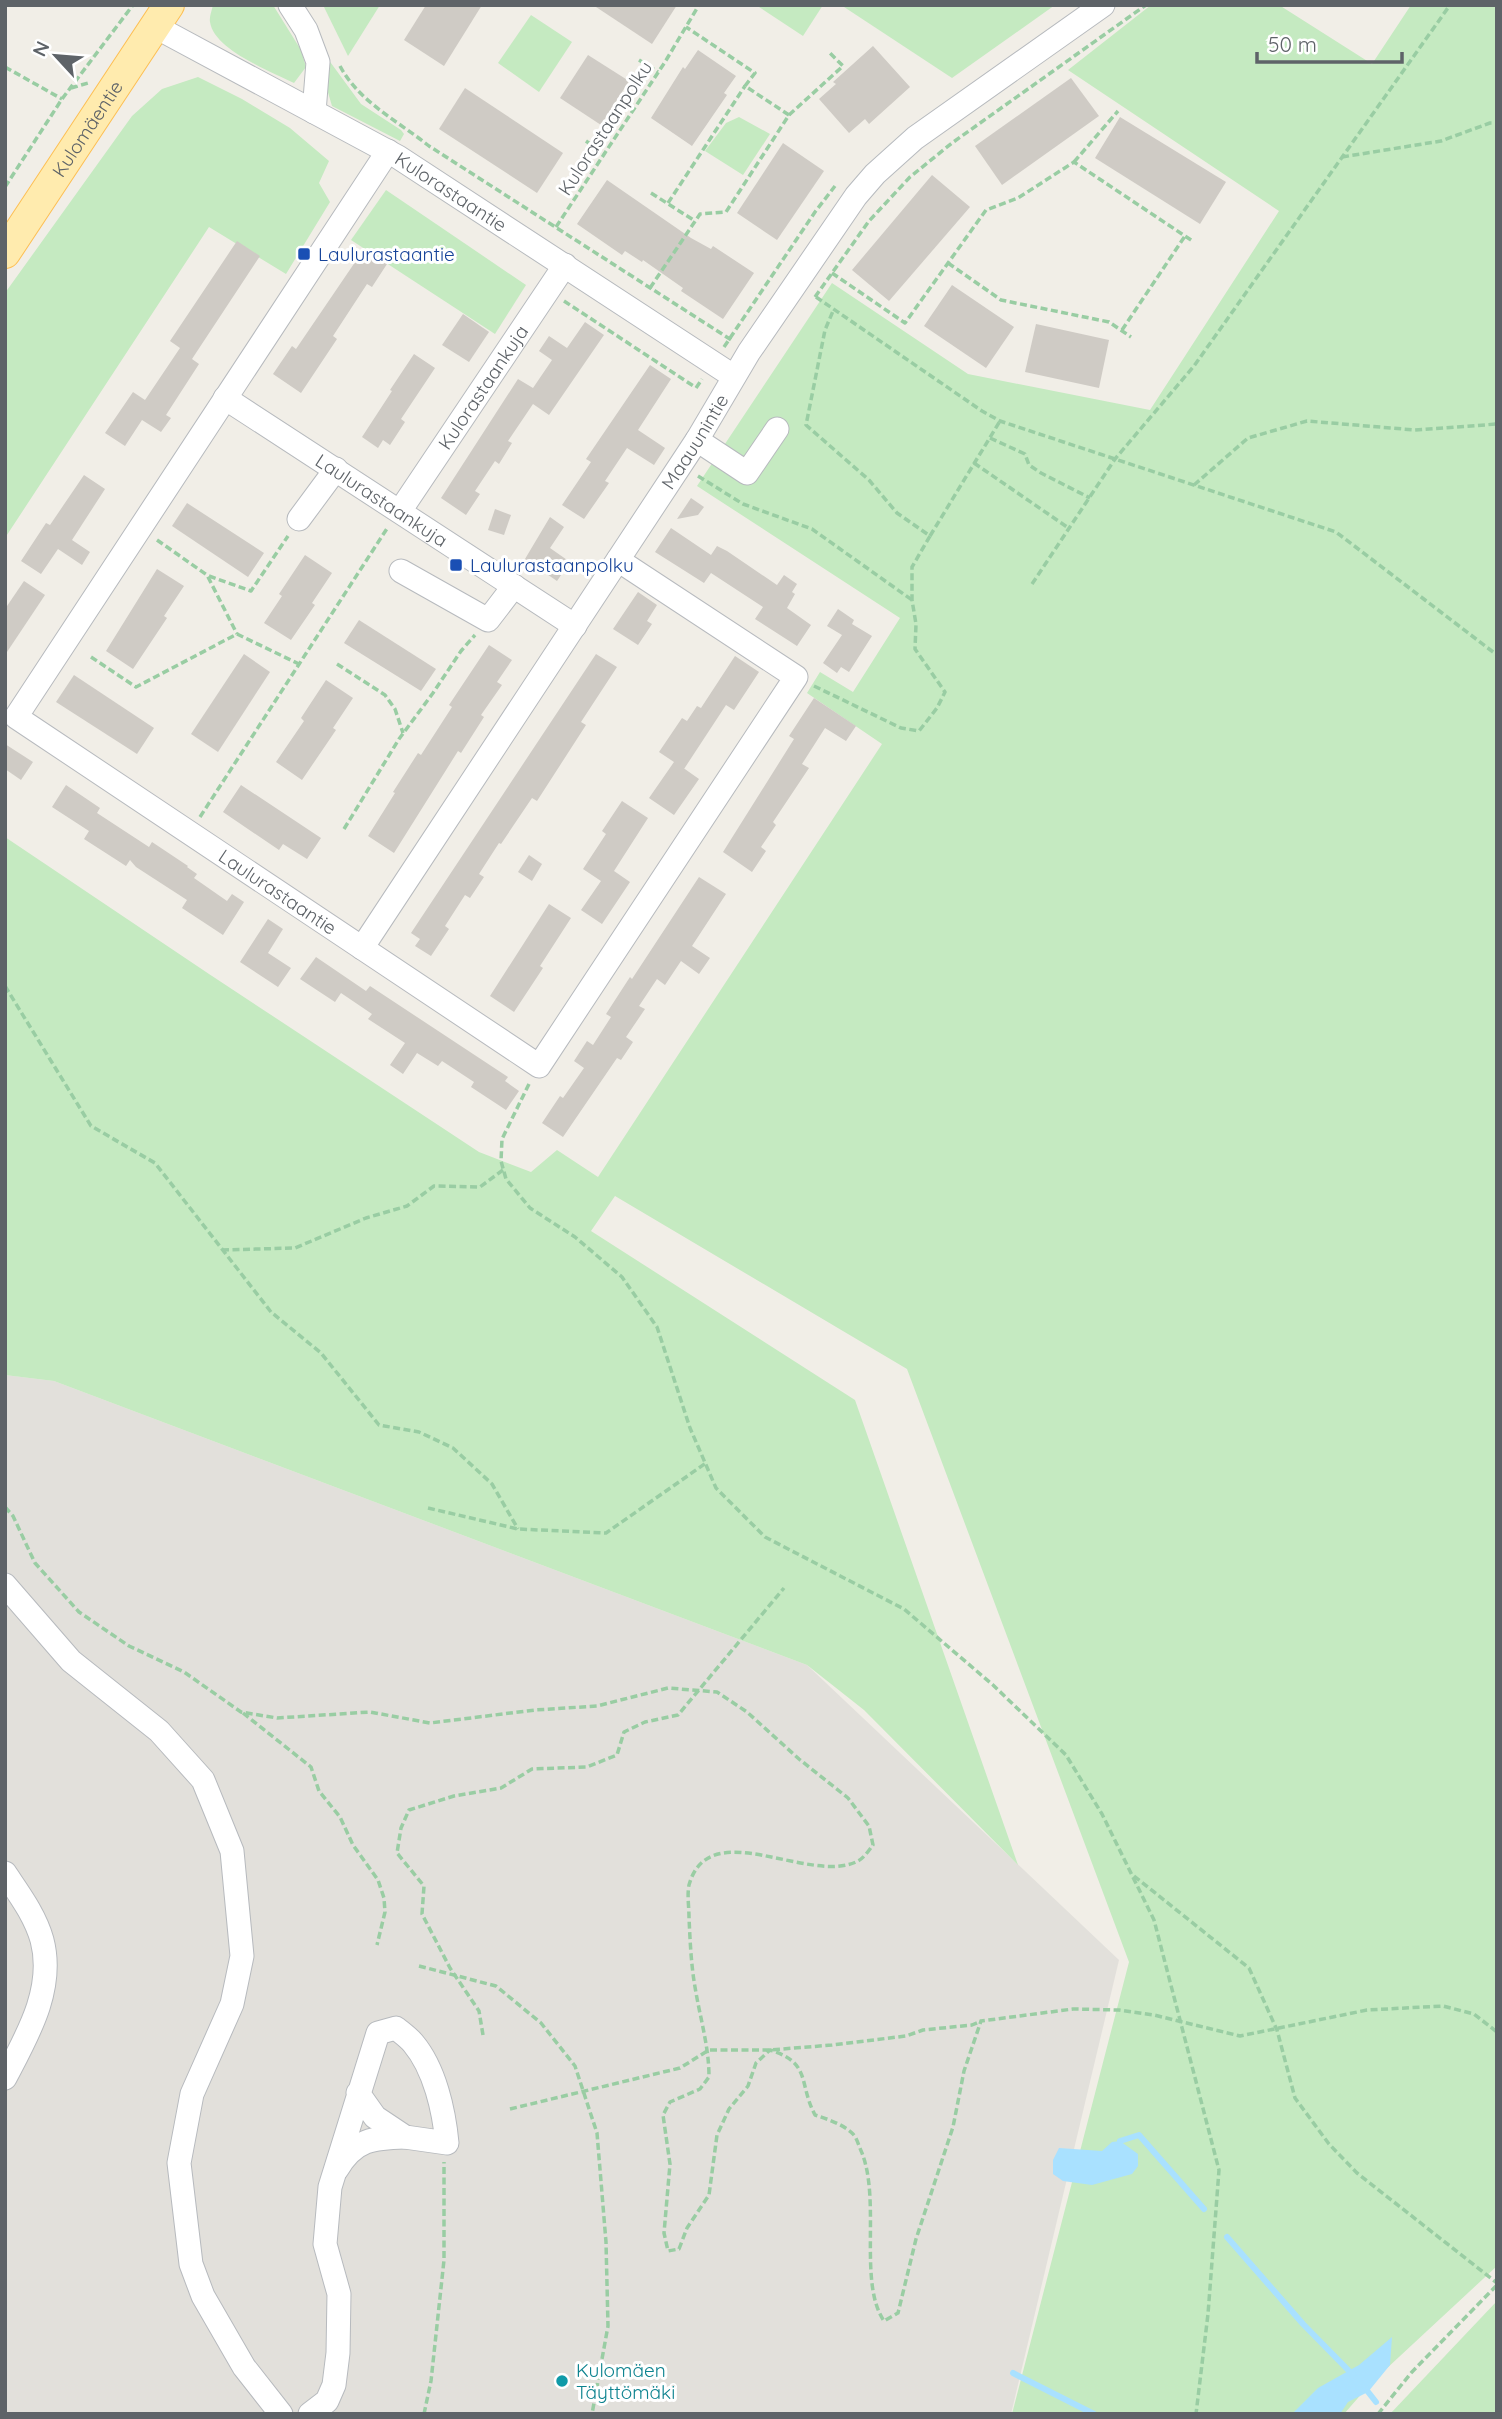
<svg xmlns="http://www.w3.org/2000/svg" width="1502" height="2419" font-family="Quicksand,sans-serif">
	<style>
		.industrial { fill: #e2e0db }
		.green { fill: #c5eac1 }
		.water { fill: #a9e1ff }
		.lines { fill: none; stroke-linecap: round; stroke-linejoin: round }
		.stream { stroke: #a9e1ff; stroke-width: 6 }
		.building { fill: #cfcbc5 }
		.minor-casing { stroke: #b7babe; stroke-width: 25 }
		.major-casing { stroke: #fdbf53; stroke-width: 32 }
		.path { stroke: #99cda3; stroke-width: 3.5; stroke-dasharray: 7 3.5; stroke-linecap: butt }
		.minor { stroke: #fff; stroke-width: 23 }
		.major { stroke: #ffebae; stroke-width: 30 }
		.transit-dot { fill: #1a4fb4; stroke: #fff; stroke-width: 2.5 }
		.culture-dot { fill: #0f9aa8; stroke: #fff; stroke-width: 2.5 }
		.labels { text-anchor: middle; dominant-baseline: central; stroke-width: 6; stroke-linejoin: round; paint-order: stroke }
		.street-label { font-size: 19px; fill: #5e6368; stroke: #fff }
		.transit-label { font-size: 19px; fill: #164399; stroke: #fff; text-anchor: start }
		.culture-label { font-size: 19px; fill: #0d838f; stroke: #fff; text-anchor: start }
	</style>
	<rect width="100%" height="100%" fill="#f1eee7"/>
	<polygon class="industrial" points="5,1375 54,1381 807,1665 1119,1960 1011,2414 5,2414"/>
	<g class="green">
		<path d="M213,5H273L301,50L306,67L294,83C272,72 214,50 210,22C209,17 212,10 213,5Z"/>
		<polygon points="323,5 380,5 348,56"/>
		<polygon points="756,5 823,5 803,36"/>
		<polygon points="841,5 1055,5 952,78"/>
		<polygon points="1151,5 1279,5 1372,64 1411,5 1497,5 1497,2266 1371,2383 1344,2414 1012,2414 1129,1962 907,1369 615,1196 591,1231 855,1400 1018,1865 864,1710 807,1665 54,1381 5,1375 5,837 209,974 479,1152 531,1172 557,1150 598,1177 882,744 807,693 820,672 853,692 900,618 697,486 832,283 968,374 1150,410 1279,211 1068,70"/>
		<polygon points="531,15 572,42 539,92 498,63"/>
		<polygon points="328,59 361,104 401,130 404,134 400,141 332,106 327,89"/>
		<polygon points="198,77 242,99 290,128 329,161 319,183 330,202 286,274 209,227 5,538 5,293 132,116 162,89"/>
		<polygon points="739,117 770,134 743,175 705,151 726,123"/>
		<polygon points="386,190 526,285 495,334 351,240"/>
		<polygon points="1497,2301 1497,2414 1390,2414"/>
	</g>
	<g class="water">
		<polygon points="1120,2141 1138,2154 1138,2166 1132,2174 1092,2185 1063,2181 1053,2174 1053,2160 1059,2148 1102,2151 1112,2142"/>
		<polygon points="1392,2337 1390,2365 1368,2392 1348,2402 1340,2414 1292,2414 1318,2388 1359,2365"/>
	</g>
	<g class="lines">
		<g class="stream">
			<polyline points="1120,2141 1139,2135 1204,2209"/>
			<polyline points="1227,2237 1303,2324 1353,2375"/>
			<polyline points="1013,2373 1094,2414"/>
			<polyline points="1365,2388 1376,2402"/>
		</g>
	</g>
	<g class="building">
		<polygon points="426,5 482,5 444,66 404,40"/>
		<polygon points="593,5 677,5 652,44"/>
		<polygon points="873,46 910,87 869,124 865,119 849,133 819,99 836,84 833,82"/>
		<polygon points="698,50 736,76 724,93 727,95 692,146 651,118 683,67 685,69"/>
		<polygon points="588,55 629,81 601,125 560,98"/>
		<polygon points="1071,78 1099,116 1002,185 975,146"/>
		<polygon points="465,88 563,153 537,193 439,129"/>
		<polygon points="1120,117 1226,182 1200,224 1095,158"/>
		<polygon points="783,143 824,171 777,240 737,213"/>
		<polygon points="932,175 970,207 889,301 852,270"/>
		<polygon points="607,180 691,238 711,249 713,246 754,273 723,319 681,291 683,288 643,260 642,262 625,251 622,255 577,224"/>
		<polygon points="237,241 260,256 192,359 199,364 166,415 171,418 161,432 142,420 125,446 105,433 133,392 145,400 180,348 170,341"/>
		<polygon points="364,249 387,264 372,287 367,284 333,336 337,339 301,393 273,374 292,346 296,349"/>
		<polygon points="952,285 1014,327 986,368 924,326"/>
		<polygon points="463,314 489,332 469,362 442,345"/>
		<polygon points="585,322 604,335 549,415 533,404 508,441 512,443 499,464 495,461 475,491 480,494 466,515 441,498 518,379 533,388 552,360 539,351 549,336 567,348"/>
		<polygon points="1036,324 1109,340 1099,388 1025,372"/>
		<polygon points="414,354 435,368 401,419 405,422 390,445 383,440 378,448 362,437 392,391 390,390"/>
		<polygon points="650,365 671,379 638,430 665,448 654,465 627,448 605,481 609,483 584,519 562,505 591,462 586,459"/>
		<polygon points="84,475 105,489 72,540 90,552 82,565 58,549 41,574 21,561 46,523 50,525"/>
		<polygon points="691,498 704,507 698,515 677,519"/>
		<polygon points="187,503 264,553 248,577 172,526"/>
		<polygon points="495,509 511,515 504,535 488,530"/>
		<polygon points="550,517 564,527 550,548 570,562 557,581 525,559"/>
		<polygon points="671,528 711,555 717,546 727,551 777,585 784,575 797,584 792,592 795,594 787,608 811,625 797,646 755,619 763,607 711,573 704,583 655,552"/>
		<polygon points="305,555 332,573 312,603 315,605 291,640 264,623 282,596 279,594"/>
		<polygon points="157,569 184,586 164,616 167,618 133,669 106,651"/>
		<polygon points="24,581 45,595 5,655 5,609"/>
		<polygon points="638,592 657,605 647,621 652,624 638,645 613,629"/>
		<polygon points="838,609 854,620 852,624 872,636 849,672 841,667 837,673 823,663 842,635 827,626"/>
		<polygon points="359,620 436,669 421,691 344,643"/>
		<polygon points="489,645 512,660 497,682 502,685 481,715 484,717 461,753 458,751 394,853 368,836 395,793 393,792 418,753 421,755 452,707 449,705"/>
		<polygon points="244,654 270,672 218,752 191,734"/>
		<polygon points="596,654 617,667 581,722 586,725 537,801 532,798 501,844 499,843 479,874 484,877 470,898 465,895 445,926 449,929 431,956 415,946 420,939 411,933"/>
		<polygon points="735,656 759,672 734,710 726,705 684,769 682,767 699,779 674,815 649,798 674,762 659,752 682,718 687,721 697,706 701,708"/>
		<polygon points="74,675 154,728 137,754 56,702"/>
		<polygon points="326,680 353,698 333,728 336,730 302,780 276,762 304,721 301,718"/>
		<polygon points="814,698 856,726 846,741 825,728 802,764 809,768 773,822 776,825 761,847 766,851 752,872 723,852 794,739 789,736"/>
		<polygon points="5,744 33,762 21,780 5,769"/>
		<polygon points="66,785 100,808 97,813 149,847 152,842 188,866 187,867 197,874 194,878 227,901 232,894 244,902 223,935 182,908 187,900 136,867 130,860 126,866 84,839 89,831 52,807"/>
		<polygon points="241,785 321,838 307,859 283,844 279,850 223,812"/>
		<polygon points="622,801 648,818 614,871 630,882 602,924 581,910 601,881 583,869 606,834 602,831"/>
		<polygon points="529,855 542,864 532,881 518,872"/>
		<polygon points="699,877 726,894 692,946 710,958 699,974 681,961 665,985 657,979 639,1006 645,1009 626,1037 633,1042 621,1060 617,1058 563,1137 542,1123 560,1096 563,1098 584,1068 574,1061 587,1041 593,1045 611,1017 606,1014 630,977 632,979"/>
		<polygon points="549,904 571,918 540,966 543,968 514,1012 490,996"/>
		<polygon points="268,919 283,929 268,953 291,968 278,987 240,962"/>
		<polygon points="316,957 366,991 370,986 508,1077 505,1081 519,1091 506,1110 471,1087 474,1082 442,1061 438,1066 417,1053 403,1074 390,1065 405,1043 368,1019 372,1014 341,993 335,1002 300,979"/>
	</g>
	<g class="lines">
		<g class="minor-casing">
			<g id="minor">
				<polyline points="290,5 306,30 318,62 314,112"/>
				<path id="s1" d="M156,27L398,157L733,376"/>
				<path id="s2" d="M388,151L16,717L539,1066L796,677L618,560"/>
				<path id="s3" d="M225,398L575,626"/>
				<polyline points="697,440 747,473 777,429"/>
				<path id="s4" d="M400,511L565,265"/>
				<polyline points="299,519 336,469"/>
				<polyline points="401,571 488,620 514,586"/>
				<path id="s5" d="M362,948L697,440L749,352L856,196L875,174L915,138L1103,5"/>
				<polyline points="5,1585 71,1661 159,1731 203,1780 232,1851 242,1956 232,2004 192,2094 179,2163 191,2264 203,2296 244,2367 281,2414"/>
				<path d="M5,1873C19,1894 35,1915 42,1940C55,1989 27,2036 5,2078"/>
				<path d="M337,2169C355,2139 373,2138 405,2137"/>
				<path d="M310,2414L327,2401L334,2385L338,2353L339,2294L325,2244L330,2187L378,2033L396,2028C402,2033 409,2038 413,2043C435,2069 444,2111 447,2143L405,2137L375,2117L358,2093"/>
			</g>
		</g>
		<g class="major-casing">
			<g id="major">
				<path id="s6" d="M5,253L169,5"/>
			</g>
		</g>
		<g class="path">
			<polyline points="639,60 658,72"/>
			<path d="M340,66C359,102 398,121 429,146L733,341"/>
			<polyline points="5,67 62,99"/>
			<polyline points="71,88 88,83"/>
			<polyline points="789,115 843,66 829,52"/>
			<polyline points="586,141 604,154"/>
			<polyline points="1342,157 1441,141 1490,123 1497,123"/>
			<polyline points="1074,162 1118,111"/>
			<polyline points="5,187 62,99 133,5"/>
			<polyline points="651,193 695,221"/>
			<polyline points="668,203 745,86"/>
			<polyline points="556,227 665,62 699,5"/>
			<polyline points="948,263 1001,300 1109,322 1131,337"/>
			<polyline points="832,273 905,323 986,210 1018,198 1074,162 1194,242"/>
			<polyline points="650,288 700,214 726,212 789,115 745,86 755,73 686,27"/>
			<polyline points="815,297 869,221 910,177 952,143 1146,5"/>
			<polyline points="816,297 982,411 1000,421 1336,532 1497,655"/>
			<polyline points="564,301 695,387"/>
			<polyline points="1122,330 1185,236"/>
			<polyline points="724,347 815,212 835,186"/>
			<polyline points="696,388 702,379"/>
			<polyline points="990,438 1025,454 1029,465 1041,473 1090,498"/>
			<polyline points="974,463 1070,529"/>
			<polyline points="698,476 743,504 812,529 912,600"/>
			<polyline points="1194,485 1248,438 1307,421 1415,430 1497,424"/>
			<polyline points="930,536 1000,421"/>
			<polyline points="157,540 207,575 237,634"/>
			<polyline points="209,576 251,591 288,536"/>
			<polyline points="1032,584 1115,459 1194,366 1450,5"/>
			<polyline points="91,657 136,687 237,634 299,664"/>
			<polyline points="337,664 385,695 395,709 403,733"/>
			<polyline points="814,686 901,728 919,731 937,708 945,692 915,649 916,624 912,600 912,567 930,536 897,513 869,480 806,425 825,330 833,311"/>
			<polyline points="200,817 388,527"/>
			<polyline points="344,829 399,739 433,693 461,651 475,635"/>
			<polyline points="5,986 91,1126 155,1163 271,1312 321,1353 379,1425 419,1432 453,1448 492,1484 518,1529"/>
			<polyline points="529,1084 502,1139 501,1161 506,1179 530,1208 575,1237 622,1277 657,1327 690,1428 716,1488 765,1537 904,1609 993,1685 1066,1755 1102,1814 1154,1920 1219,2170 1208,2314 1196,2414"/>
			<polyline points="222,1250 295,1248 366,1218 407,1206 434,1186 480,1187 503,1170"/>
			<path d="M5,1507L13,1516L35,1563L79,1612L129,1646L184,1672L241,1712L277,1718L370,1712L430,1723L535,1710L597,1706L668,1688L717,1692L747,1712L799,1759L848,1798L869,1826L873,1845C869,1850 864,1858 858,1861C810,1886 709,1813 689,1885C687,1895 689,1907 689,1917C690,1940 691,1964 695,1987C700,2018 709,2046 709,2077L700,2089L670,2102L663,2115L670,2164L664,2233L668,2251L679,2249L687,2228L709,2195L717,2135L729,2109L748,2086L756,2063L770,2050C812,2063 798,2083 815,2115C827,2119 843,2124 853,2134C857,2138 859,2147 862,2153C881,2202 858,2283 884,2321L898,2313L916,2239L953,2127L964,2071L981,2021L1073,2009L1119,2010L1154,2015L1240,2036L1367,2010L1443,2006L1474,2014L1497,2032"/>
			<polyline points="428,1508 518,1529 606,1533 706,1463"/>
			<polyline points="243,1713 311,1767 319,1791 340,1817 353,1845 378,1880 384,1898 385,1912 377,1945"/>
			<polyline points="1134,1876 1249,1968 1277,2030 1295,2098 1329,2144 1357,2173 1497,2283"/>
			<polyline points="419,1966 496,1986 541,2023 575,2066 597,2133 606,2242 608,2326 592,2414"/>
			<polyline points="483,2035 479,2011 450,1968 422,1914 424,1886 397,1853 401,1828 409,1810 454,1796 501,1788 532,1769 587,1767 617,1755 624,1732 645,1722 678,1715 784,1588"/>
			<polyline points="510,2109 680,2068 709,2050 770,2050 832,2045 906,2036 923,2030 972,2025 981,2021"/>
			<polyline points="424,2414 431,2381 444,2260 444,2162"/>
			<polyline points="1378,2414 1411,2373 1497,2285"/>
		</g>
		<use href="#minor" class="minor"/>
		<use href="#major" class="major"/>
	</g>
	<g class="transit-dot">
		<rect x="297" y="247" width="14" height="14" rx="3.5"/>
		<rect x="449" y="558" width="14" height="14" rx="3.5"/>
	</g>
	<circle class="culture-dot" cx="562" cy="2381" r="7"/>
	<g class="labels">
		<g class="street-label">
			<text transform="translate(605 128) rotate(-57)">Kulorastaanpolku</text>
			<text stroke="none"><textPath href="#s6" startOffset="149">Kulomäentie</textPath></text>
			<text stroke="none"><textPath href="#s1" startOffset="338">Kulorastaantie</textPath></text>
			<text stroke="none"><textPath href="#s4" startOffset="149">Kulorastaankuja</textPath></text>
			<text stroke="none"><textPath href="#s5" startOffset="606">Maauunintie</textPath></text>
			<text stroke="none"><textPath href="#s3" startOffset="187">Laulurastaankuja</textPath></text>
			<text stroke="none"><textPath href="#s2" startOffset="992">Laulurastaantie</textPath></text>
		</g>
		<g class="transit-label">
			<text x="318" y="254">Laulurastaantie</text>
			<text x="470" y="565">Laulurastaanpolku</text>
		</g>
		<g class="culture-label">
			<text x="576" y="2370">Kulomäen<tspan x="576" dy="22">Täyttömäki</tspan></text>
		</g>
	</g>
	<rect width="1502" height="2419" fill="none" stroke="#5e6368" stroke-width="14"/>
	<g transform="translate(56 56) rotate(296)" stroke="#ffffff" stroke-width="5" paint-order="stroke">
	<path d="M0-5L12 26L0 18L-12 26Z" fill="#5e6368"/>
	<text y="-10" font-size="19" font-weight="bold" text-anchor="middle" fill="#5e6368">N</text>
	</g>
	<path d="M1257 52v10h145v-10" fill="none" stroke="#5e6368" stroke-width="3.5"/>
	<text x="1268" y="52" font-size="21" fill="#5e6368" stroke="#ffffff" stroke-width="5" paint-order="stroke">50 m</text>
</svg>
